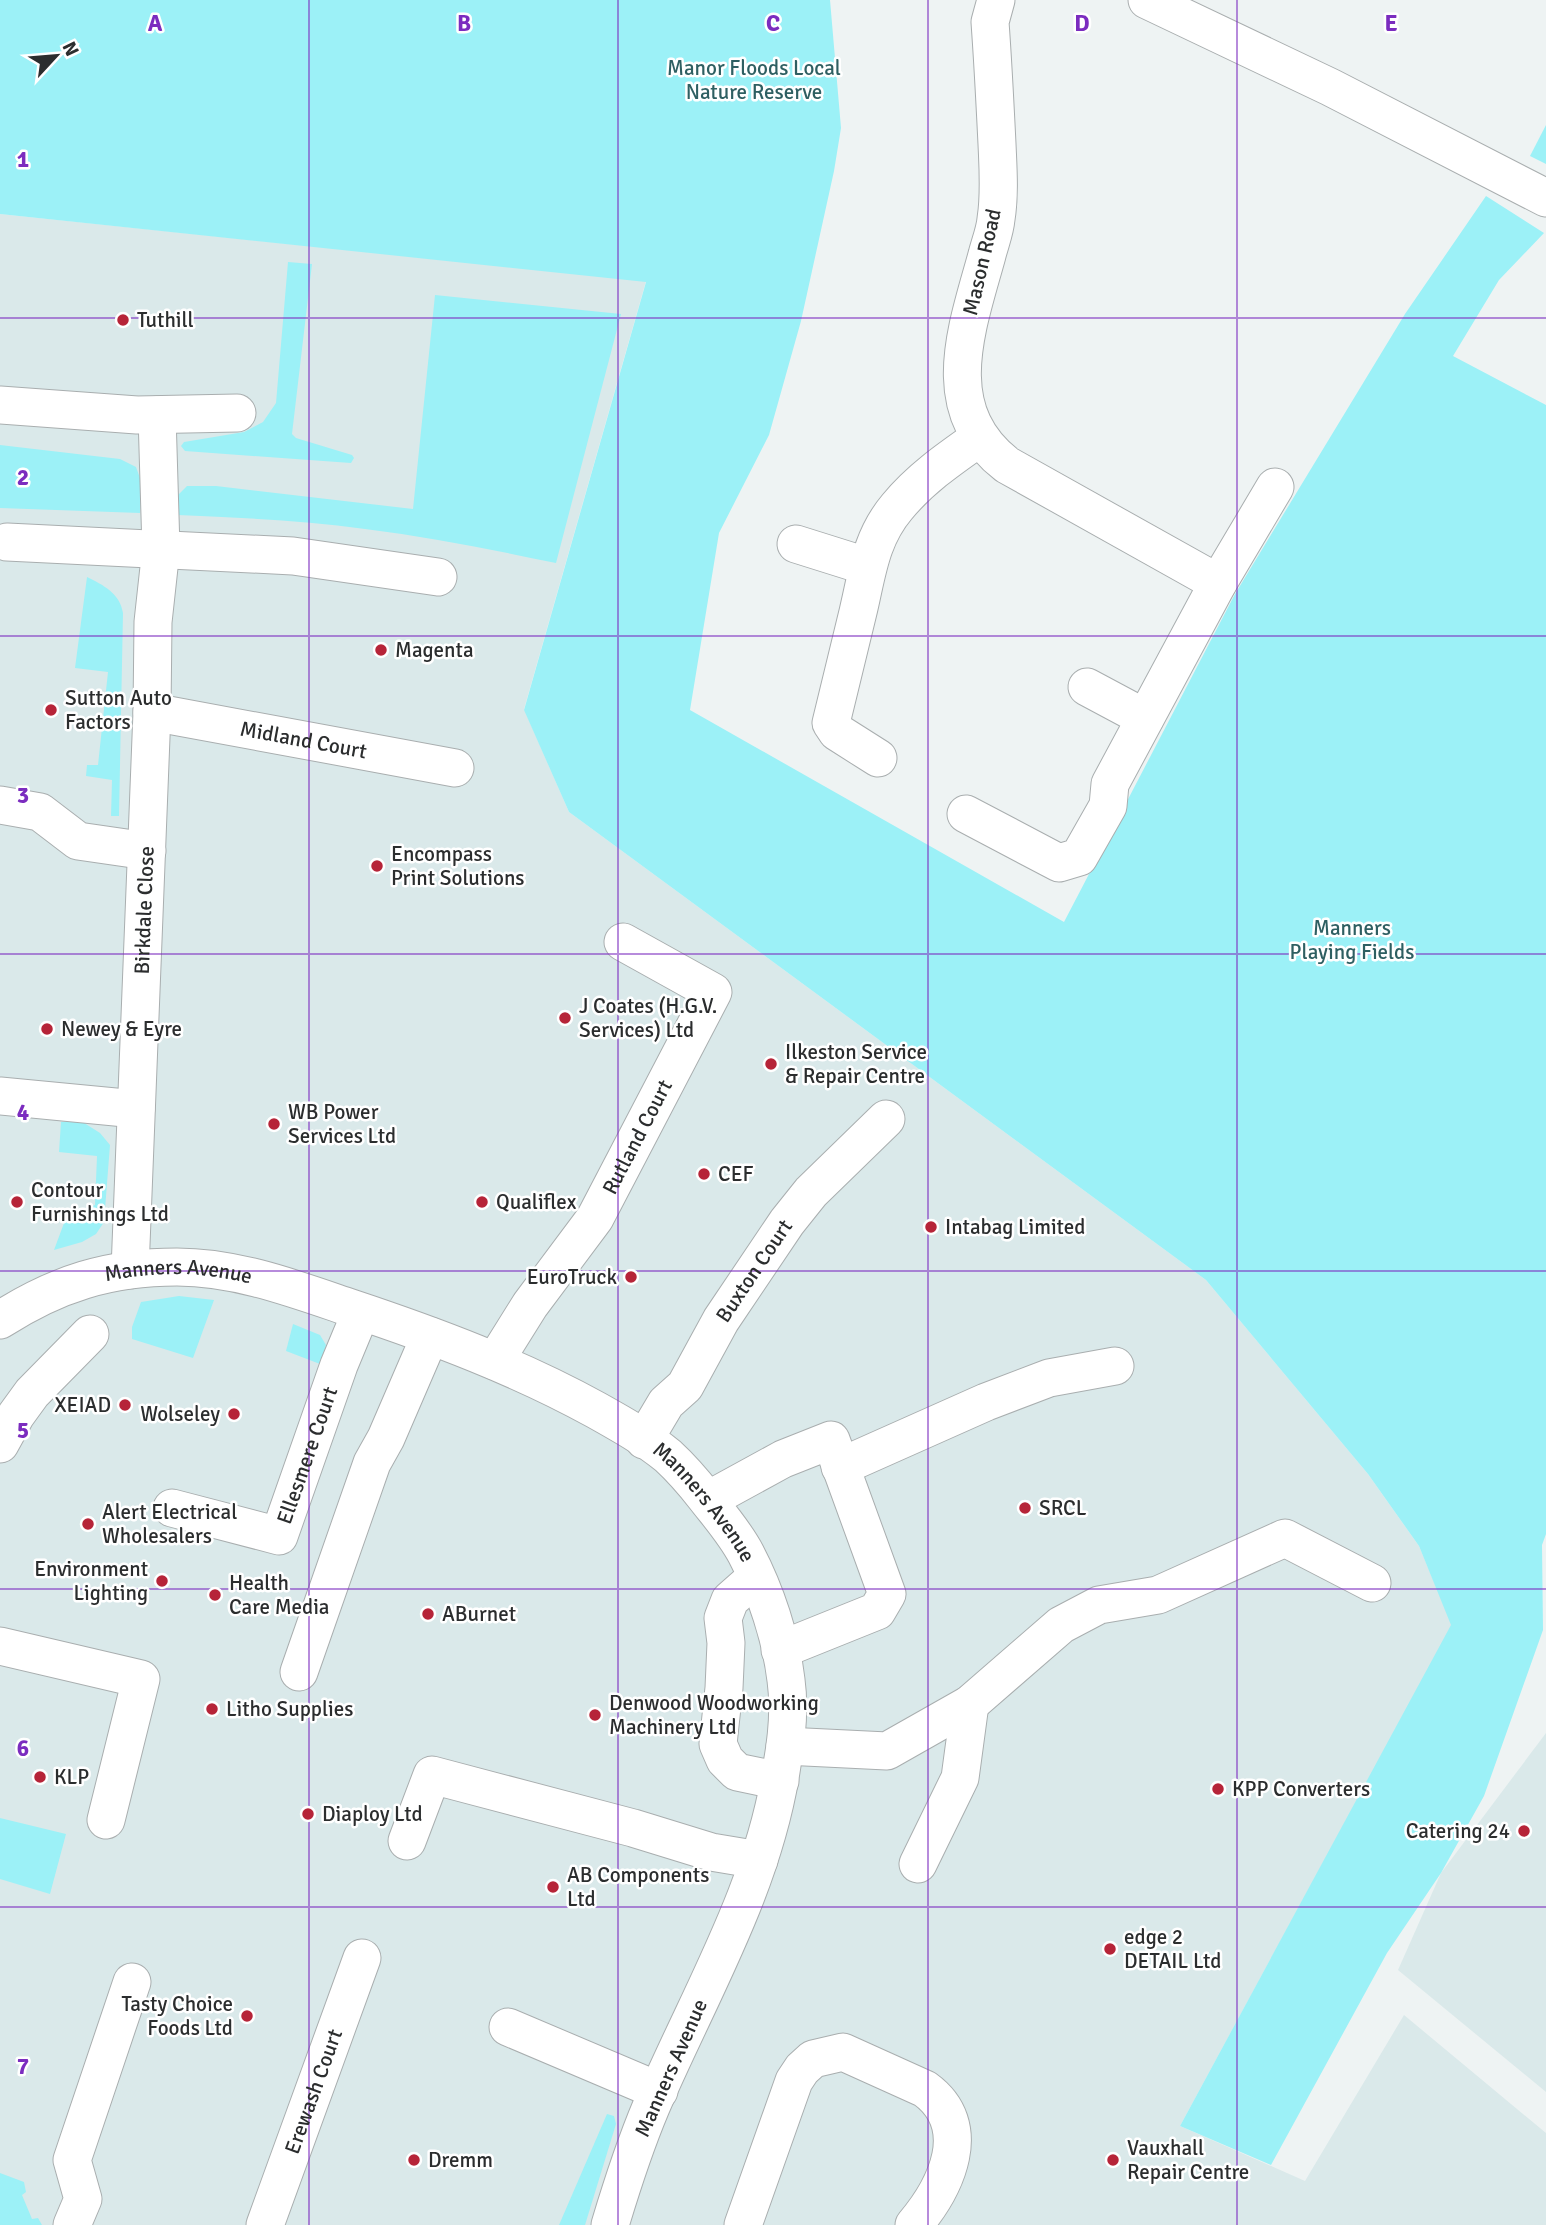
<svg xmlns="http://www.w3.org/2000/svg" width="1546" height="2225" font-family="Signika,sans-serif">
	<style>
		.built { fill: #dae9ea }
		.green { fill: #9cf1f7 }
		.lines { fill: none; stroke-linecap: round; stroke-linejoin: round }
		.minor-casing { stroke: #a9aeaf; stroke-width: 39 }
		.minor { stroke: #fff; stroke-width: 37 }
		.grid { fill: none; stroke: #7b2cbf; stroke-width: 2; stroke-opacity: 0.55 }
		.poi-dot { fill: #b62438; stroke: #fff; stroke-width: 2.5 }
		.labels { text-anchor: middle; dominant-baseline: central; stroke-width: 5; stroke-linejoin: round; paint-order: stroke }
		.park-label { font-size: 21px; fill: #2e5f62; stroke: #fff }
		.street-label { font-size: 21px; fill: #2b2d2e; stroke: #fff }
		.poi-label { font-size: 21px; fill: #2b2d2e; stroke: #fff; text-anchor: start }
		.grid-label { font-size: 23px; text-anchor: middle; font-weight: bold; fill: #7b2cbf; stroke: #fff; stroke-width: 5; stroke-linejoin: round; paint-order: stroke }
	</style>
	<rect width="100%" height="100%" fill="#eef3f3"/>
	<g class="built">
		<polygon points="0,214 646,281 524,709 569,812 1206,1280 1368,1474 1419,1546 1452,1625 1180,2126 1305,2181 1404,2015 1546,2133 1546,2225 0,2225"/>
		<polygon points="1546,1733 1546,2092 1398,1970 1441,1873"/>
	</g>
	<g class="green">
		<polygon points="0,0 830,0 841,128 834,171 801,321 769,435 719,533 690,710 1064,922 1235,594 1405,314 1486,196 1544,233 1499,280 1453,356 1546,405 1546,1534 1542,1545 1543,1630 1484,1796 1441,1873 1387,1953 1271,2165 1180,2126 1451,1625 1419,1546 1368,1474 1206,1280 569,812 524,710 646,282 0,214"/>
		<polygon points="1546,125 1546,164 1530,156"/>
		<polygon points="288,262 312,264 292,434 296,438 352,455 354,458 351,463 185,451 181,446 184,442 244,432 263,422 276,403"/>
		<path d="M435,295L621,314L556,563C493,550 430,537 365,529C303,520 240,518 178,515V495L187,486H216L413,509Z"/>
		<polygon points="0,445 120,459 136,467 141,481 140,513 0,508"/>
		<path d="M87,577C103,585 120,593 123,613L119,816H111L112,780L86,776L87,765H98L108,672L75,668Z"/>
		<polygon points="81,1121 100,1133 110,1145 104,1222 96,1234 82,1242 54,1250 67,1215 95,1205 97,1156 59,1152 61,1122"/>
		<polygon points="179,1296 214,1300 193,1358 132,1339 132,1327 141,1302"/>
		<polygon points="293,1324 320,1335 326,1345 320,1364 286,1351"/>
		<polygon points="0,1818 66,1834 50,1894 0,1879"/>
		<polygon points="607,2114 614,2116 616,2124 585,2225 559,2225"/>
		<polygon points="0,2173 24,2182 26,2192 22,2195 32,2219 38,2218 42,2225 0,2225"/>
	</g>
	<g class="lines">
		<g class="minor-casing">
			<g id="minor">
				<path d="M996,0L990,22C993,63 995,103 997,144C998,168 1000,194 996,219C995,231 990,243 987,255C967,328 935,409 1007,465L1218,583"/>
				<polyline points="1147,0 1330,87 1546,198"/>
				<polyline points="0,405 137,415 237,413"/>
				<polyline points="7,542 293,556 438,577"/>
				<polyline points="796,544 866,566"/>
				<polyline points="1087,687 1145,718"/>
				<path id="s1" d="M152,712L455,768"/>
				<path d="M878,758L837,732L831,723C840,686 849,649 858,612C867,575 870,539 897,507C920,479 949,459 979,438"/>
				<polyline points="0,805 40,812 78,841 147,851"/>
				<polyline points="966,814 1059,863 1079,857 1108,806 1110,784 1218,583 1275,487"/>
				<polyline points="0,1096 136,1109"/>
				<path id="s2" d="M130,1270L152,712L153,622L161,549L157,415"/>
				<path id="s3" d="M0,1320C56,1284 109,1267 177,1267C237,1267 295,1289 351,1308C435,1336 518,1367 596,1410C621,1424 646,1438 668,1456C681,1468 694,1483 705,1497C719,1515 735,1533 746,1554C766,1592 781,1638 786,1680C790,1709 787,1737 782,1765C764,1888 699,1995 651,2107C635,2145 622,2185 610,2225"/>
				<path id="s4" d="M495,1361L530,1305L595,1218L713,992L623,942"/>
				<path id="s5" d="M644,1440L666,1403L685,1386L721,1320L787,1222L811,1192L886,1119"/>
				<polyline points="0,1444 16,1415 32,1393 90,1334"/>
				<polyline points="840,1467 986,1402 1049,1378 1115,1366"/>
				<polyline points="708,1500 783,1459 831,1440 887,1594 877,1611 780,1650"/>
				<path id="s6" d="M172,1508L279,1536L339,1365L361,1312"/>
				<polyline points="756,1577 730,1600 723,1618 726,1643 724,1688 718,1744 725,1760 737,1772 780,1781"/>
				<polyline points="0,1646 141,1679 106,1820"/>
				<polyline points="299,1672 372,1463 386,1438 430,1336"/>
				<polyline points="785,1746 887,1751 970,1704 1061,1625 1099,1605 1158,1595 1285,1538 1372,1583"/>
				<polyline points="407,1841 432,1775 633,1828 711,1852 759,1860"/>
				<polyline points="918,1864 960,1778 970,1704"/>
				<polyline points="508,2027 659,2091"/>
				<polyline points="72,2225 83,2199 72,2160 132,1982"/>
				<path id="s7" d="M265,2225L362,1958"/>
				<path d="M743,2225L794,2081L802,2069L813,2059L843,2052L925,2089C976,2126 946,2187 914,2225"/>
			</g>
		</g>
		<use href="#minor" class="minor"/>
	</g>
	<path class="grid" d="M309,0V2225M618,0V2225M928,0V2225M1237,0V2225M0,318H1546M0,636H1546M0,954H1546M0,1271H1546M0,1589H1546M0,1907H1546"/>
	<g class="poi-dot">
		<circle cx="123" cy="320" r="7"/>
		<circle cx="381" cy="650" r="7"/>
		<circle cx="51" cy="710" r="7"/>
		<circle cx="377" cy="866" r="7"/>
		<circle cx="565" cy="1018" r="7"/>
		<circle cx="47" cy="1029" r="7"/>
		<circle cx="771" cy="1064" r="7"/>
		<circle cx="274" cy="1124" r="7"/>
		<circle cx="704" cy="1174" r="7"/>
		<circle cx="17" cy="1202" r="7"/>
		<circle cx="482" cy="1202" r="7"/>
		<circle cx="931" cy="1227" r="7"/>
		<circle cx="631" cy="1277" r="7"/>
		<circle cx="125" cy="1405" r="7"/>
		<circle cx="234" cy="1414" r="7"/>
		<circle cx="1025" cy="1508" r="7"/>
		<circle cx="88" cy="1524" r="7"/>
		<circle cx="162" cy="1581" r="7"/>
		<circle cx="215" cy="1595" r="7"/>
		<circle cx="428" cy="1614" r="7"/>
		<circle cx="212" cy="1709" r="7"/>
		<circle cx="595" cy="1715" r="7"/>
		<circle cx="40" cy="1777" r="7"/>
		<circle cx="1218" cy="1789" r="7"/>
		<circle cx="308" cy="1814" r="7"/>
		<circle cx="1524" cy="1831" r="7"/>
		<circle cx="553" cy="1887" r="7"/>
		<circle cx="1110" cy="1949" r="7"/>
		<circle cx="247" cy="2016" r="7"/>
		<circle cx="414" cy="2160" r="7"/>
		<circle cx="1113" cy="2160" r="7"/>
	</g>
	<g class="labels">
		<g class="park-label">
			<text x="754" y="68">Manor Floods Local<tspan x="754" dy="24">Nature Reserve</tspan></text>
			<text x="1352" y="928">Manners<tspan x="1352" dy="24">Playing Fields</tspan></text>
		</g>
		<g class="street-label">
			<text transform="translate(982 262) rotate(-77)">Mason Road</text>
			<text stroke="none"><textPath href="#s1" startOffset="154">Midland Court</textPath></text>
			<text stroke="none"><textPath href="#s2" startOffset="360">Birkdale Close</textPath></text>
			<text stroke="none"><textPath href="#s4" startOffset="266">Rutland Court</textPath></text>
			<text stroke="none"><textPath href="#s5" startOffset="203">Buxton Court</textPath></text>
			<text stroke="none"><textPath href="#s3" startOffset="189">Manners Avenue</textPath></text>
			<text stroke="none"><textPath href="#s6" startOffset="196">Ellesmere Court</textPath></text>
			<text stroke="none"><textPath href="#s3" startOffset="777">Manners Avenue</textPath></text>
			<text transform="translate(671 2068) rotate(-66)">Manners Avenue</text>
			<text stroke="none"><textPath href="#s7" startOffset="142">Erewash Court</textPath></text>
		</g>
		<g class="poi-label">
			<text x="137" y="320">Tuthill</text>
			<text x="395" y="650">Magenta</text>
			<text x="65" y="698">Sutton Auto<tspan x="65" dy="24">Factors</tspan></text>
			<text x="391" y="854">Encompass<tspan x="391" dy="24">Print Solutions</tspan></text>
			<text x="579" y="1006">J Coates (H.G.V.<tspan x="579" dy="24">Services) Ltd</tspan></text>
			<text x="61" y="1029">Newey &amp; Eyre</text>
			<text x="785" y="1052">Ilkeston Service<tspan x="785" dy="24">&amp; Repair Centre</tspan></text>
			<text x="288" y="1112">WB Power<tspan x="288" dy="24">Services Ltd</tspan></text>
			<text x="718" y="1174">CEF</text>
			<text x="31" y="1190">Contour<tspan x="31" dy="24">Furnishings Ltd</tspan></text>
			<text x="496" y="1202">Qualiflex</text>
			<text x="945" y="1227">Intabag Limited</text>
			<text x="617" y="1277" text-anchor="end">EuroTruck</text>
			<text x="111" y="1405" text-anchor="end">XEIAD</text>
			<text x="220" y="1414" text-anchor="end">Wolseley</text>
			<text x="1039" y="1508">SRCL</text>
			<text x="102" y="1512">Alert Electrical<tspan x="102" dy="24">Wholesalers</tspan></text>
			<text x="148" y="1569" text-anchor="end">Environment<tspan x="148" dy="24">Lighting</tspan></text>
			<text x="229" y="1583">Health<tspan x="229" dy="24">Care Media</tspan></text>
			<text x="442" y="1614">ABurnet</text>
			<text x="609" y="1703">Denwood Woodworking<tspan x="609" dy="24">Machinery Ltd</tspan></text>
			<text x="226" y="1709">Litho Supplies</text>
			<text x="54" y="1777">KLP</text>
			<text x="1232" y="1789">KPP Converters</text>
			<text x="322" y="1814">Diaploy Ltd</text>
			<text x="1510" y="1831" text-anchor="end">Catering 24</text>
			<text x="567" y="1875">AB Components<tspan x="567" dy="24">Ltd</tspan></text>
			<text x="1124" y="1937">edge 2<tspan x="1124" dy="24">DETAIL Ltd</tspan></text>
			<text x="233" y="2004" text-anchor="end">Tasty Choice<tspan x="233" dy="24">Foods Ltd</tspan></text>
			<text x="1127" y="2148">Vauxhall<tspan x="1127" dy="24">Repair Centre</tspan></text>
			<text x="428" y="2160">Dremm</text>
		</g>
	</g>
	<g class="grid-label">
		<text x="155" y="31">A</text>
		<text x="464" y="31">B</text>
		<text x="773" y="31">C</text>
		<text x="1082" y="31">D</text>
		<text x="1391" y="31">E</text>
		<text x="23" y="167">1</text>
		<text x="23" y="485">2</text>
		<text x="23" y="803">3</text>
		<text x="23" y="1120">4</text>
		<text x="23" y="1438">5</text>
		<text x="23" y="1756">6</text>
		<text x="23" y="2074">7</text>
	</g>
	<g transform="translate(56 56) rotate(64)" stroke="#ffffff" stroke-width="5" paint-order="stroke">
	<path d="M0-5L12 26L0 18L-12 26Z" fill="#2b2d2e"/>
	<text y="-10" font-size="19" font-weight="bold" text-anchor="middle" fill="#2b2d2e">N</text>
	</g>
</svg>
